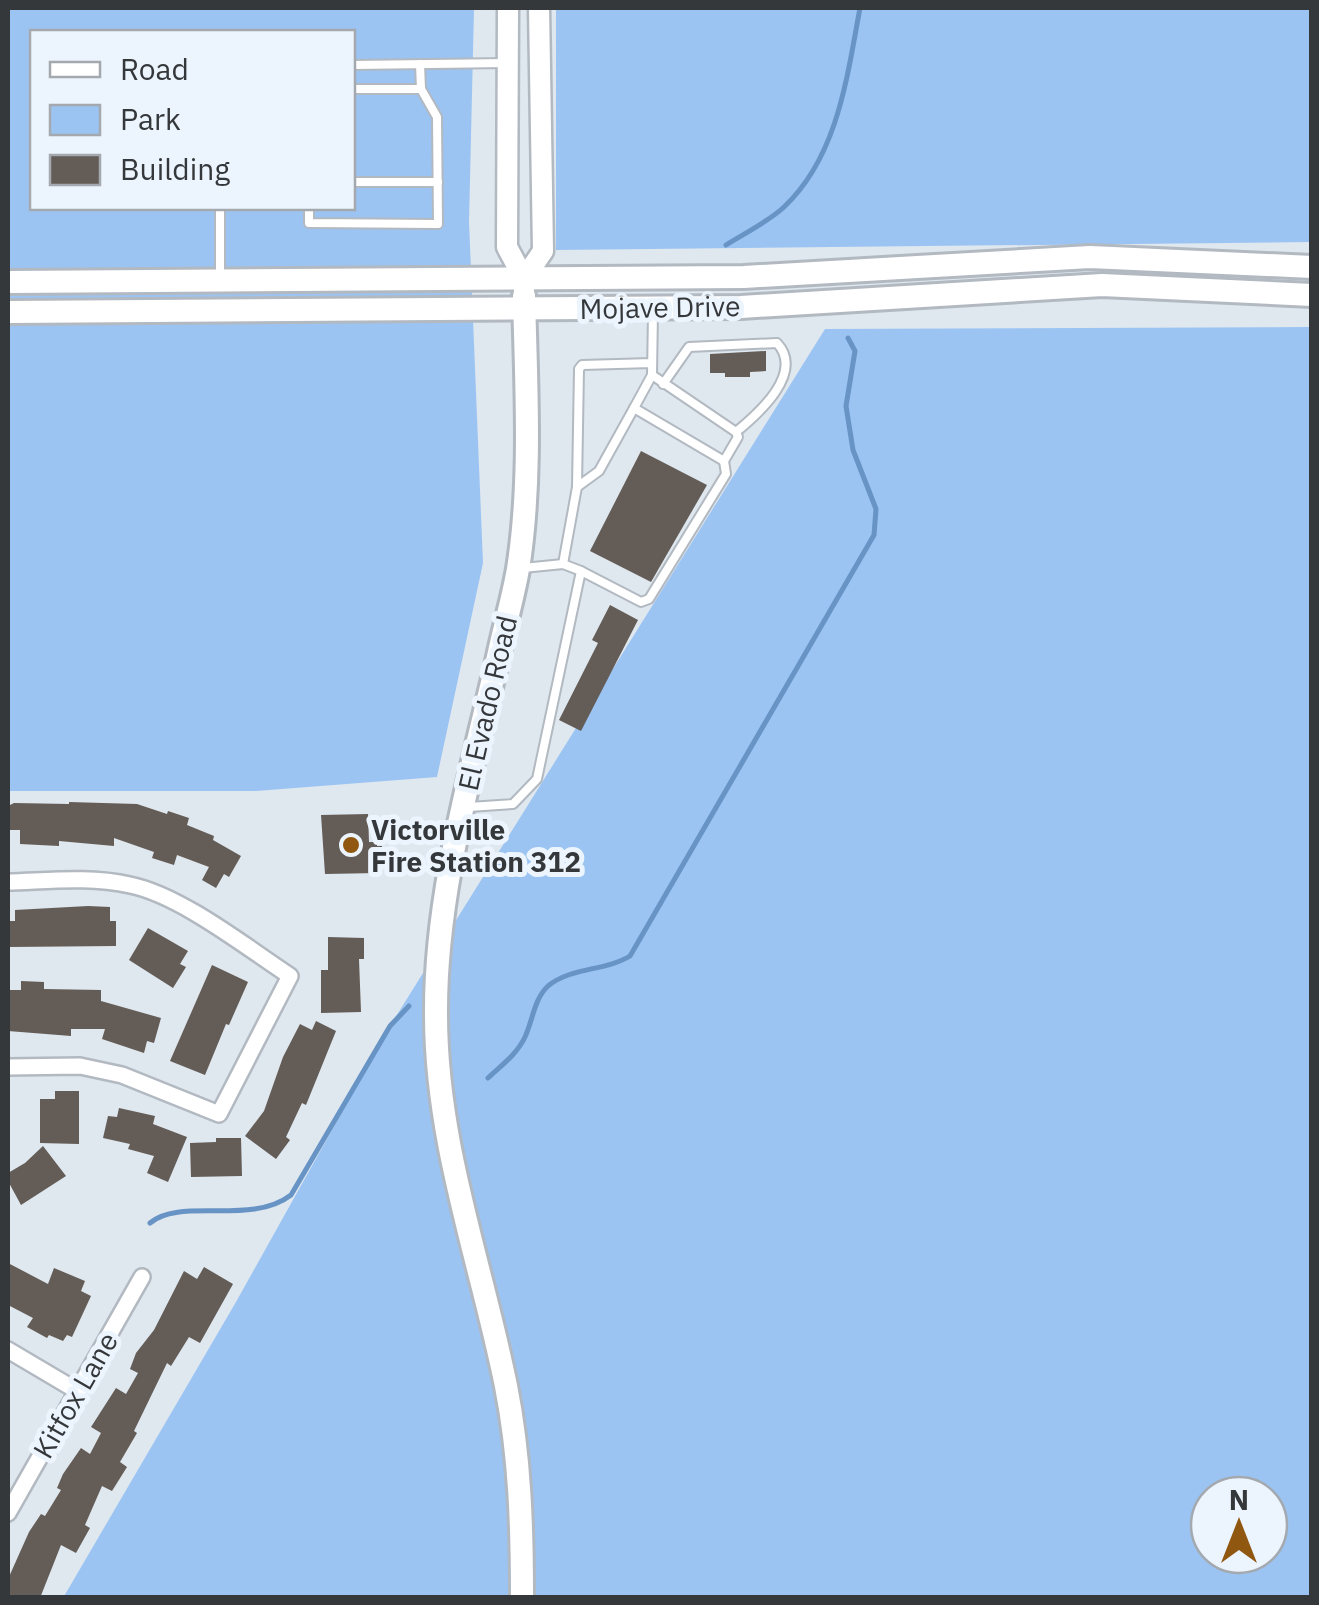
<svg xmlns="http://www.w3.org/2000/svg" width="1319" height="1605" font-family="'IBM Plex Sans',sans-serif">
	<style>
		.green { fill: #9bc4f3; fill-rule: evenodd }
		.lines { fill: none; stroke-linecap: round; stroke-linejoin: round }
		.stream { stroke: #6894c5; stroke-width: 5 }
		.building { fill: #645c56 }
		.service-casing { stroke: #b2b9c1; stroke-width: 12 }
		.minor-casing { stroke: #b2b9c1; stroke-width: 20 }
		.tertiary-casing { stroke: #b2b9c1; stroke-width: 25 }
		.secondary-casing { stroke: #b2b9c1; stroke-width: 28 }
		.service { stroke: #fff; stroke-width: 8 }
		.minor { stroke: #fff; stroke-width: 15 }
		.tertiary { stroke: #fff; stroke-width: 20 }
		.secondary { stroke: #fff; stroke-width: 22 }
		.poi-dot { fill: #905711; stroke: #ecf4fd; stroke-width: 4 }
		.labels { text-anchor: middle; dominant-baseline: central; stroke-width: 10; stroke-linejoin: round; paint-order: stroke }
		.street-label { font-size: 28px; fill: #35383b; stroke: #ecf4fd }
		.poi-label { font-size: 28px; font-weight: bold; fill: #35383b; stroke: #ecf4fd; text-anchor: start }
	</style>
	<rect width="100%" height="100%" fill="#dfe7ef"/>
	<g class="green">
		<path d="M8,8H474L469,222L483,563L437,777L256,791H8ZM32,32H352V208H32Z"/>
		<polygon points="556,8 1311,8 1311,242 556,250"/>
		<path d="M1311,327V1597L63,1598L236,1302L390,1026L825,329ZM1209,1495H1269V1555H1209Z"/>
	</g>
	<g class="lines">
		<g class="stream">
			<path d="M726,245C745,233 768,222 784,207C838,156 847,77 860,8"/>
			<path d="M488,1078C502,1065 517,1054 525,1037C533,1020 534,999 548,986C571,967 606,971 630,956L874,535L876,509L853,450L846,406L855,351L848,338"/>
			<path d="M150,1223C180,1197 251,1226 291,1195L390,1026L409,1006"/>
		</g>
	</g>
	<g class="building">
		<polygon points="766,351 766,371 750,372 750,377 725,377 725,373 710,373 710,354"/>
		<polygon points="641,451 707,485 651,582 590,551"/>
		<polygon points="610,605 638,620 581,731 559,720 598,643 592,640"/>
		<polygon points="69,802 137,804 167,814 168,811 189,818 187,825 214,836 213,840 241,856 229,877 224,874 216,888 202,880 209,867 177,855 174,865 152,858 154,852 114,838 114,846 59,841 59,846 20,844 20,830 8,830 8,806 14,803 69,804"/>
		<polygon points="368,814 369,842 377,842 377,846 382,846 383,869 378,869 378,873 325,874 321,815"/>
		<polygon points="88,906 110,907 110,921 116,921 116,946 9,947 9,921 15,921 15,910"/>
		<polygon points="148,928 188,951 180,964 186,967 173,988 129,960"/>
		<polygon points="328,937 364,938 364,959 359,959 361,1012 321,1013 321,970 328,970"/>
		<polygon points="212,965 248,982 229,1025 226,1024 205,1075 170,1061"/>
		<polygon points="21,981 44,982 44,989 101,990 101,1001 161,1018 154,1043 147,1041 144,1053 102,1039 105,1029 71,1029 71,1036 8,1031 8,990 21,990"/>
		<polygon points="316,1021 336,1031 306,1105 302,1103 286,1137 290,1140 276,1159 245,1136 264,1111 283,1057 300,1024 312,1030"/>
		<polygon points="55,1091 79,1091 79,1144 40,1143 40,1099 55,1099"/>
		<polygon points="119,1108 155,1116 153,1124 187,1137 168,1182 147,1173 154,1156 128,1149 130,1144 103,1138 108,1116 117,1117"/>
		<polygon points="216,1138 241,1138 242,1176 191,1177 190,1143 216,1142"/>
		<polygon points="43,1146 66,1176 21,1205 8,1181 8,1173 25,1163"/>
		<polygon points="8,1263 48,1284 54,1268 85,1281 81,1291 91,1296 72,1337 67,1335 63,1341 49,1335 47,1338 27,1327 33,1318 8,1305"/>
		<polygon points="204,1267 233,1284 200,1343 189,1337 171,1366 167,1363 134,1431 137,1433 120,1462 127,1467 112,1491 102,1486 85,1525 90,1528 76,1553 61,1545 40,1598 8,1595 8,1579 29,1532 41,1514 45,1516 61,1490 57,1488 63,1474 81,1448 90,1454 101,1433 91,1427 116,1388 126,1394 138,1373 130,1369 136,1353 154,1330 184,1271 197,1279"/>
	</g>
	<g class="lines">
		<g class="service-casing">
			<g id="service">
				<polyline points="352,65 508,63"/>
				<polyline points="352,89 421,89"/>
				<polyline points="352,182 438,182"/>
				<polyline points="220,208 220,276"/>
				<polyline points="309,208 309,223 438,224 437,117 421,89 420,64"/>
				<polyline points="652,363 582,365 579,369 577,487 599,471 634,408 724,461 738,437 736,432 652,375 653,312"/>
				<path d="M663,384L689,347L777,343C805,373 758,414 736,432"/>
				<polyline points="634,408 652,375"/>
				<polyline points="563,564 577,487"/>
				<polyline points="581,571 641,602 649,599 726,474 724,461"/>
				<polyline points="469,807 513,804 537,779 581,571 563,564 523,568"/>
			</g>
		</g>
		<g class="minor-casing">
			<g id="minor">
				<path d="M8,882C48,881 90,876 130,885C180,895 246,947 290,976L219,1114L122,1075L80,1066L8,1067"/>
				<polyline points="8,1350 79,1392"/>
				<polyline points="8,1513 142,1277"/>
			</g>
		</g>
		<g class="tertiary-casing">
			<g id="tertiary">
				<polyline points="508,8 507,247 524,279 524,291"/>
				<polyline points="524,279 543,251 539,8"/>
			</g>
		</g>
		<g class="secondary-casing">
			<g id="secondary">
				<polyline points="8,282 744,277 1090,257 1312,267"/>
				<polyline points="8,312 741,307 1102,285 1312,295"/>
				<path d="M522,1598C522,1526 520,1457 506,1386C481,1262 436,1144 436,1015C435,894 471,775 498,657C504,628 513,598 518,569C532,480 526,385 524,296"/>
			</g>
		</g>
		<use href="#service" class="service"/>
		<use href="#minor" class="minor"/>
		<use href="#tertiary" class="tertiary"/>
		<use href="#secondary" class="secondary"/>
	</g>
	<circle class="poi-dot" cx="351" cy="845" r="10"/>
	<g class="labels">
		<g class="street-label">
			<text transform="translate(660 307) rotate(-1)">Mojave Drive</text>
			<text transform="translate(487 703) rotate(-77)">El Evado Road</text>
			<text transform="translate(75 1395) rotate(-60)">Kitfox Lane</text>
		</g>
		<g class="poi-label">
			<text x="371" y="829">Victorville<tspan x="371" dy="32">Fire Station 312</tspan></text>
		</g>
	</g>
	<rect width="1319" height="1605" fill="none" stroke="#35383b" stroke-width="20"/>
	<rect x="30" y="30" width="325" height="180" fill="#ecf4fd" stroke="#a3a9af" stroke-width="2.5"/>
	<rect x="50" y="62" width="50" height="15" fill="#ffffff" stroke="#a3a9af" stroke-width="2.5"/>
	<text x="120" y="80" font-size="30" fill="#35383b">Road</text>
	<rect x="50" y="105" width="50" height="30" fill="#9bc4f3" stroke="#a3a9af" stroke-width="2.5"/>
	<text x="120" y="130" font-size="30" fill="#35383b">Park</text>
	<rect x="50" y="155" width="50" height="30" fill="#645c56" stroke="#a3a9af" stroke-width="2.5"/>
	<text x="120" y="180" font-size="30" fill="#35383b">Building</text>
	<g transform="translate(1239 1525)"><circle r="48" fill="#ecf4fd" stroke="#a3a9af" stroke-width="2.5"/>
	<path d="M0-8L18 38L0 25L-18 38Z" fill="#905711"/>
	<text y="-15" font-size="28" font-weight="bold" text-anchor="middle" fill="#35383b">N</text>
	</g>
</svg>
